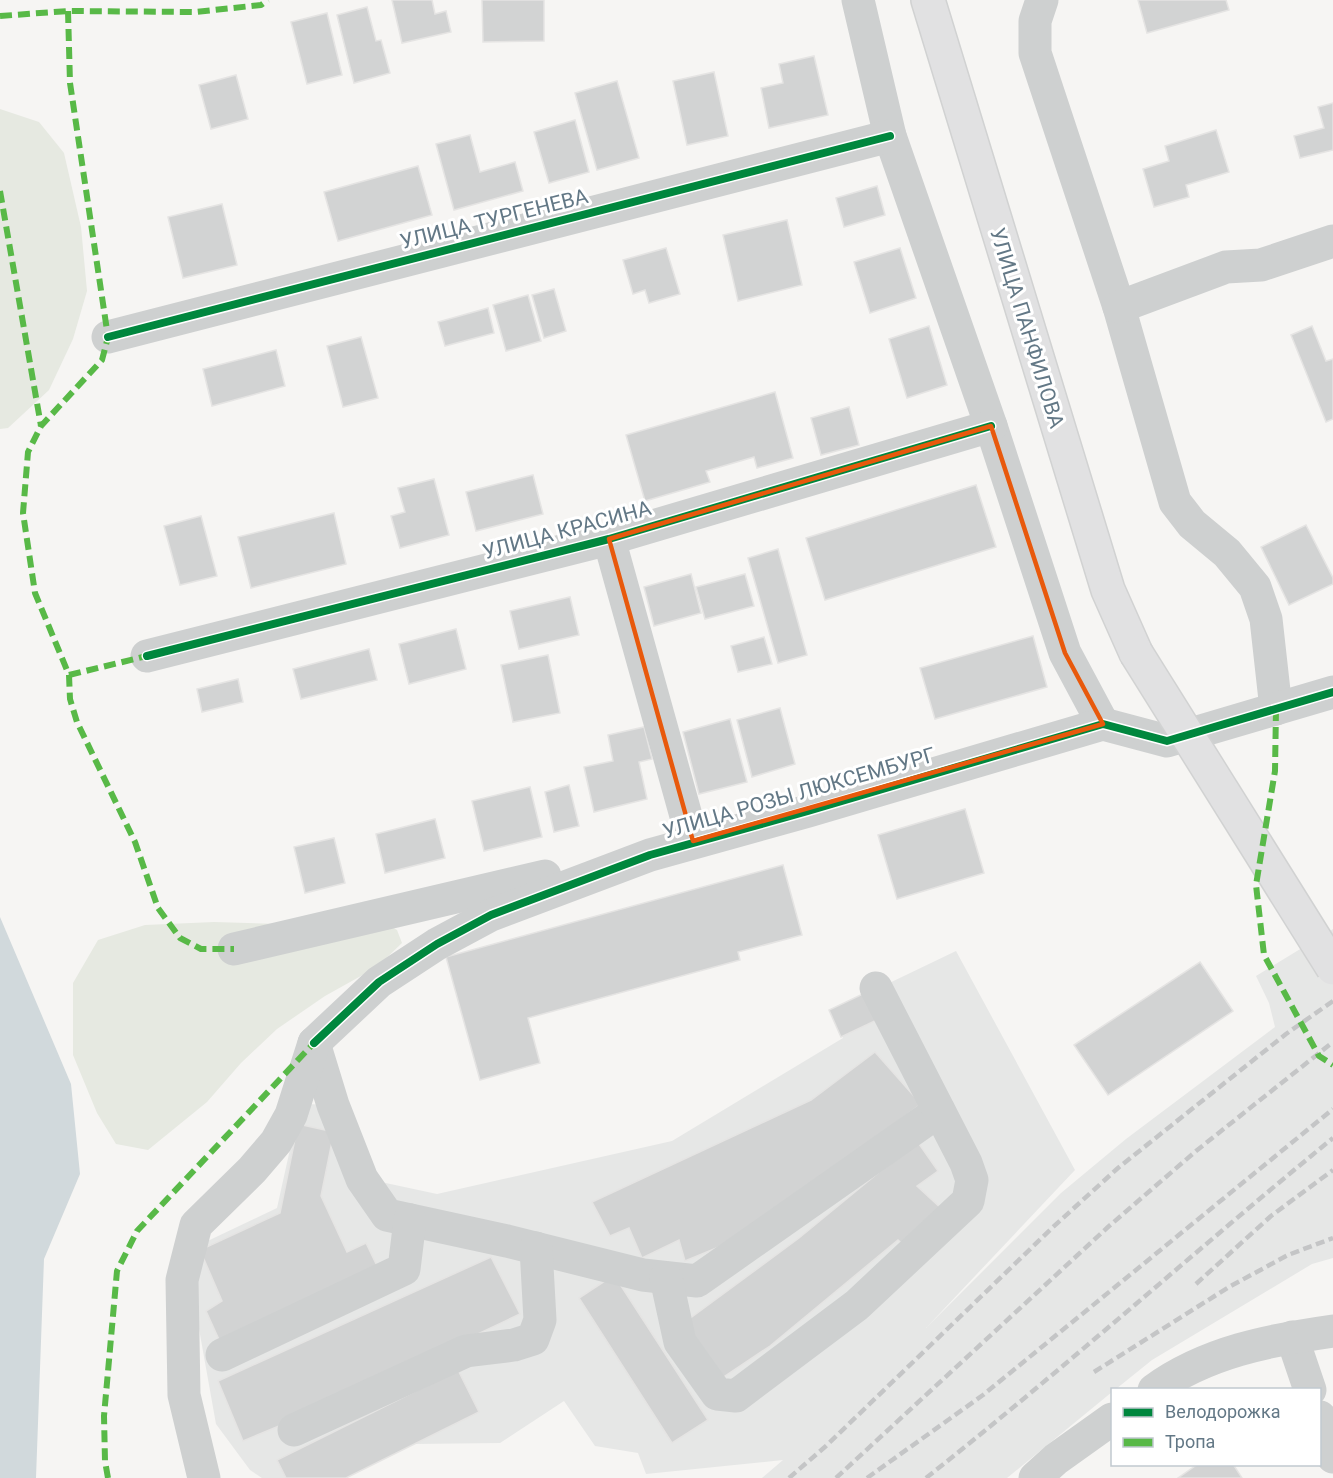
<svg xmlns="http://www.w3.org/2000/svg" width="1333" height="1478" font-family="Roboto,sans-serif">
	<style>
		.built { fill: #e6e7e6 }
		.green { fill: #e6e9e1 }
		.water { fill: #d1d9dc }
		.building { fill: #d2d3d3; stroke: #e5e4e3; stroke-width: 1.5 }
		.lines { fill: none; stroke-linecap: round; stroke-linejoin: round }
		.major-casing { stroke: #d1d2d2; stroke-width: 36 }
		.minor { stroke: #ced0d0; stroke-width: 33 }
		.major { stroke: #e1e1e2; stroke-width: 33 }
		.rail { stroke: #c4c5c6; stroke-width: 4.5; stroke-dasharray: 9 4.5; stroke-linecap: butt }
		.major-bridge-casing { stroke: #d1d2d2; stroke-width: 36; stroke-linecap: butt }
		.major-bridge { stroke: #e1e1e2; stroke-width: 33 }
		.quiet { stroke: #58b947; stroke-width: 6; stroke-dasharray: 12 6; stroke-linecap: butt }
		.cycleway-casing { stroke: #fff; stroke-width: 11 }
		.cycleway { stroke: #00873e; stroke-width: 8 }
		.marked { fill: none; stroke: #e8590c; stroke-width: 4.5; stroke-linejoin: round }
		.labels { text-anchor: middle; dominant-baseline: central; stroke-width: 6; stroke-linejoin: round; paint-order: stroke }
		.street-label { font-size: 21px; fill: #637886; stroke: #fff }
	</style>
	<rect width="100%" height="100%" fill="#f6f5f3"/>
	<polygon class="built" points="1333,929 1333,1258 1312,1264 1152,1360 1116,1389 1112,1390 1112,1392 1007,1478 762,1478 783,1460 646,1474 638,1453 595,1446 564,1401 500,1443 414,1444 346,1478 262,1478 250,1470 216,1424 196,1312 195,1247 277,1208 300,1104 344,1105 381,1182 437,1194 672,1141 843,1038 831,1011 956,951 1075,1170 926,1328 1061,1193 1126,1139 1275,1027 1269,1003 1256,976"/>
	<g class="green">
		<polygon points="0,109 39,122 64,153 81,227 87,291 73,339 49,390 8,428 0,429"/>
		<polygon points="214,922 315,925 383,922 397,930 402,943 377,967 325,996 277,1029 241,1063 207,1102 148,1150 116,1144 97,1113 73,1055 73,983 98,940 145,925"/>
	</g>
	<polygon class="water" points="0,917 71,1084 80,1174 44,1259 36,1478 0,1478"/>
	<g class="building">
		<polygon points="392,0 432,0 435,14 446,11 451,32 402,43"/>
		<polygon points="482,0 544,0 544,41 483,42"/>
		<polygon points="1138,0 1226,0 1229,10 1147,33"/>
		<polygon points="367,7 376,41 381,40 390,73 354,83 337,15"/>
		<polygon points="327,13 342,75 307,84 291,22"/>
		<polygon points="814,56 828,115 769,128 761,88 783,83 779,64"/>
		<polygon points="714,72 728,136 687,145 673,81"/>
		<polygon points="236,75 248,119 211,129 199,85"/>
		<polygon points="617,81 639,158 597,170 575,93"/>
		<polygon points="1333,103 1333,150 1300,158 1294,136 1324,128 1318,107"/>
		<polygon points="575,120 589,172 549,183 534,132"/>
		<polygon points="1216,130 1229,172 1186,185 1189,197 1154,207 1143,169 1169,161 1165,146"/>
		<polygon points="470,135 480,172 515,162 523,191 454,210 436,144"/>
		<polygon points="418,166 432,215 338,241 324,192"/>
		<polygon points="877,186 885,215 844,227 836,198"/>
		<polygon points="222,204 237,265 183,278 168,217"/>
		<polygon points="787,220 802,285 738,301 723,235"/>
		<polygon points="666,248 680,294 649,303 645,290 633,294 623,260"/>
		<polygon points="900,248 916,298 870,313 854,262"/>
		<polygon points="554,289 566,331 544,338 532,295"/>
		<polygon points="528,295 541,341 506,351 493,305"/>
		<polygon points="488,308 494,333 445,346 438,322"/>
		<polygon points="929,326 947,385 907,398 889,339"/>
		<polygon points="1312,326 1326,361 1333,359 1333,419 1326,422 1291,335"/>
		<polygon points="361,337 378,398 343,407 327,346"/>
		<polygon points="276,350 285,386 212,406 203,369"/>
		<polygon points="775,392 793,458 757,468 754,457 706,471 710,482 645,501 626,435"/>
		<polygon points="849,407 859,445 821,455 811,418"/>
		<polygon points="533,475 543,514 476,531 466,492"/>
		<polygon points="434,479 449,535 400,548 391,516 405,512 398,488"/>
		<polygon points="976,485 996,547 825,600 806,538"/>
		<polygon points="334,513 346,564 251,588 238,537"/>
		<polygon points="201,516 217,576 180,585 164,526"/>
		<polygon points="1306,525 1333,578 1333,584 1289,605 1261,547"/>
		<polygon points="778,549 807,655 778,663 748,558"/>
		<polygon points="691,574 701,613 654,626 644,587"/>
		<polygon points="745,574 754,606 705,619 696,587"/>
		<polygon points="570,597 579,635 519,649 510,611"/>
		<polygon points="456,629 466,669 409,684 399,644"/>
		<polygon points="1033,636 1047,687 935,719 920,668"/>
		<polygon points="764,637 772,664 738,672 731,646"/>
		<polygon points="369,649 377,680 301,699 293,669"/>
		<polygon points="548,655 560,713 513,722 501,665"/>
		<polygon points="238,679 243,702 202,712 197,689"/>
		<polygon points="780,708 795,764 752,777 737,720"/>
		<polygon points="730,719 747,782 699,794 683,732"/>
		<polygon points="644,727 652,759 639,762 647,799 594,812 584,767 613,761 608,735"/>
		<polygon points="569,785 579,826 554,832 545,792"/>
		<polygon points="530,787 542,837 484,851 472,801"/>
		<polygon points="965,809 984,873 897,899 878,835"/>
		<polygon points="435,819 445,858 385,873 376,834"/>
		<polygon points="334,838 345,883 305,893 294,847"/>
		<polygon points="783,865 802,935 738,952 740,960 528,1018 540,1063 480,1080 446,957"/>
		<polygon points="1200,962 1233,1011 1108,1095 1074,1045"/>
		<polygon points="867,992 879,1019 841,1037 829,1010"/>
		<polygon points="875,1052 921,1104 748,1235 685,1261 679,1240 642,1258 629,1228 610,1236 592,1202 811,1100"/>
		<polygon points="298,1124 334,1132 321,1196 347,1252 366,1243 379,1270 221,1344 206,1311 222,1301 200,1250 280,1213"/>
		<polygon points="917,1141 938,1171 917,1186 944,1211 908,1249 898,1240 770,1346 716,1382 681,1325 799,1238"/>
		<polygon points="491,1257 520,1314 308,1414 243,1441 218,1381"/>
		<polygon points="614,1275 708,1420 672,1443 579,1298"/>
		<polygon points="458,1370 479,1412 346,1478 286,1478 277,1460"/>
		<polygon points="1198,1464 1233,1464 1242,1478 1178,1478"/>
	</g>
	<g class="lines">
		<g class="major-casing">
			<polyline id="major" points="928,0 1108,590 1136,653"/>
		</g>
		<g class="minor">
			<polyline points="858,0 890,136 991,426 1065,653 1103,724"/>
			<polyline points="1042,0 1035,21 1035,53 1119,307 1175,502 1192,524 1227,553 1255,587 1266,619 1276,709"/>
			<polyline points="1119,307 1226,267 1261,265 1333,241"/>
			<polyline points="108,337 890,136"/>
			<polyline points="609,539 693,841"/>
			<polyline points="147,656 609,539 991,426"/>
			<polyline points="234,949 545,876"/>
			<polyline points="314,1043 333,1105 362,1179 387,1215 507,1241 643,1275 697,1281 939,1111"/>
			<polyline points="666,1278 680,1342 717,1394 736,1396 857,1305 968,1201 972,1180 966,1163 876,988"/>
			<polyline points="1292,1337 1310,1390"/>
			<polyline points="222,1355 404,1269 410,1220"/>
			<path d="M1154,1390C1206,1352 1270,1340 1333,1331"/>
			<polyline points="1320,1417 1333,1457"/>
			<polyline points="294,1430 466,1351 514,1345 533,1339 540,1320 536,1248"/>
			<polyline points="204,1478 184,1395 182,1280 196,1225 252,1170 276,1142 291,1115 314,1043 379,982 437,944 491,915 650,855 808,811 1103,724 1167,741 1333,692"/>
			<polyline points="1035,1478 1056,1459 1112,1419"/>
		</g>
		<use href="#major" class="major"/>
		<g class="rail">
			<polyline points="1196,1284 1271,1216 1333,1170"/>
			<polyline points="1094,1372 1229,1287 1288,1255 1333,1238"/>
			<polyline points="789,1478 826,1446 1052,1228 1118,1168 1286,1034 1333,1001"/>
			<polyline points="836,1478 1108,1227 1196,1151 1333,1042"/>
			<polyline points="867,1478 983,1395 1333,1109"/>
			<path d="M926,1478C1065,1368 1196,1250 1333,1138"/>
		</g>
		<g class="major-bridge-casing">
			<polyline id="major-bridge" points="1136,653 1333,968"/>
		</g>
		<use href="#major-bridge" class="major-bridge"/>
		<g class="quiet">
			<polyline points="68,11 70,83 108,337 102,360 41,426 28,452 23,513 35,593 69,675 70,699 77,722 135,842 158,908 180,938 201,949 234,949"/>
			<polyline points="0,16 68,11 195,12 261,5 268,0"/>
			<polyline points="0,191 41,426"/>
			<polyline points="69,675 147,656"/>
			<polyline points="1276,709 1275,771 1256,885 1264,955 1319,1056 1333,1065"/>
			<polyline points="108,1478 105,1461 104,1416 117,1271 137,1231 314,1043"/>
		</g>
		<g class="cycleway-casing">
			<g id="cycleway">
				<polyline points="108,337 890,136"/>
				<polyline points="147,656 609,539 991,426"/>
				<polyline points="314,1043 379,982 437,944 491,915 650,855 808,811 1103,724 1167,741 1333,692"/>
			</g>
		</g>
		<use href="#cycleway" class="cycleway"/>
	</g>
	<path class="marked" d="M991,426L1065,653L1103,724L693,841L609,539Z"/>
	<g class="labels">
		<g class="street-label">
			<text transform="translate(494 219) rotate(-14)">УЛИЦА ТУРГЕНЕВА</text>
			<text transform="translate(1027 328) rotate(73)">УЛИЦА ПАНФИЛОВА</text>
			<text transform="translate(567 530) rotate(-15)">УЛИЦА КРАСИНА</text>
			<text transform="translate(799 793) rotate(-16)">УЛИЦА РОЗЫ ЛЮКСЕМБУРГ</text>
		</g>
	</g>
	<rect x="1111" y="1388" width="210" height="78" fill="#ffffff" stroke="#c1c9cf" stroke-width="1.5"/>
	<rect x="1123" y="1408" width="30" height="9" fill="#00873e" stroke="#c1c9cf" stroke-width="1.5"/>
	<text x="1165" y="1418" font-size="18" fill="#637886">Велодорожка</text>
	<rect x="1123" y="1438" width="30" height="9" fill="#58b947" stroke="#c1c9cf" stroke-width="1.5"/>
	<text x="1165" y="1448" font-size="18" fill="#637886">Тропа</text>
</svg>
